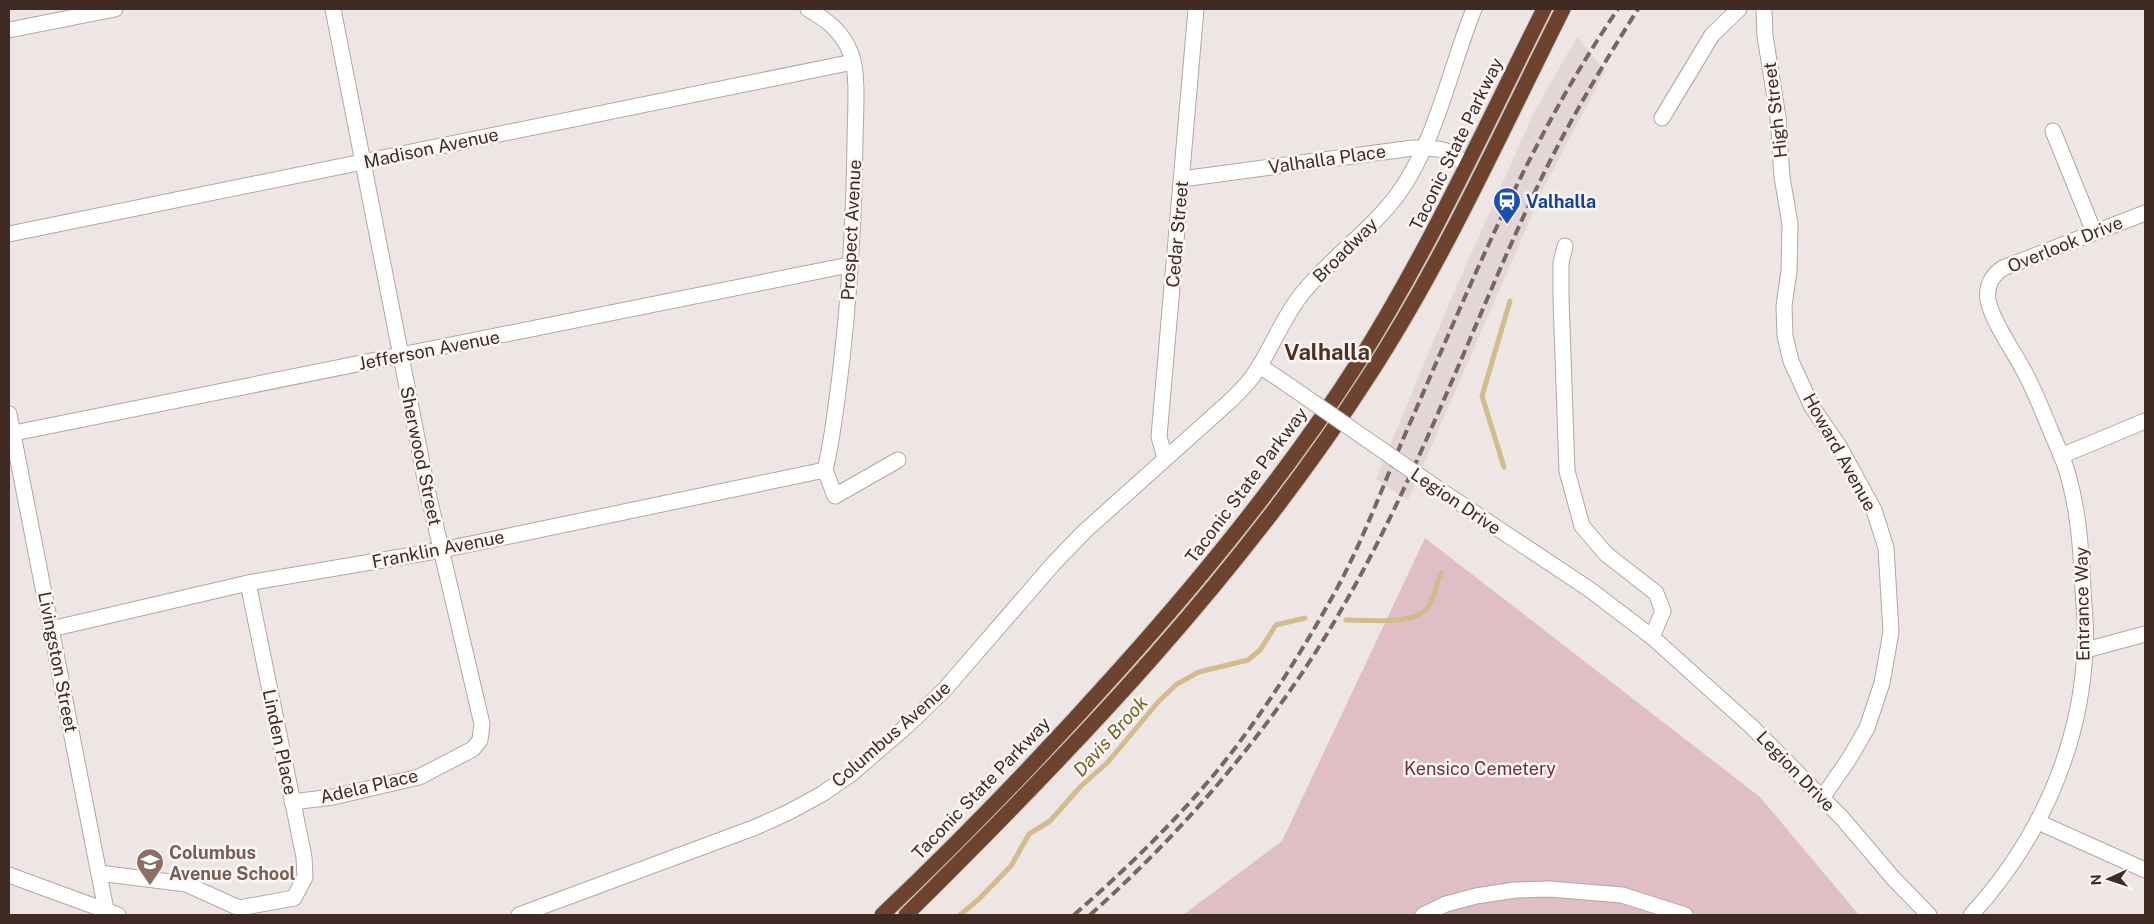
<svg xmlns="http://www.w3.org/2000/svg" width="2154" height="924" font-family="'Public Sans',sans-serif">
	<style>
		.built { fill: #e2d7d6 }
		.green { fill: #dfbec5 }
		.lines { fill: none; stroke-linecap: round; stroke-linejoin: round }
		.stream { stroke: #d2bc8d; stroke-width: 5 }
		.minor-casing { stroke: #b3a6a3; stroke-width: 17 }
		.highway-casing { stroke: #cac4c2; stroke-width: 17 }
		.minor { stroke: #fff; stroke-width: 15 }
		.highway { stroke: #6d432f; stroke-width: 15 }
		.rail { stroke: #7b665e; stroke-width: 4; stroke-dasharray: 10 5; stroke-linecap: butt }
		.minor-bridge-casing { stroke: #b3a6a3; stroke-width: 17; stroke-linecap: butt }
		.minor-bridge { stroke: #fff; stroke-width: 15 }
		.labels { text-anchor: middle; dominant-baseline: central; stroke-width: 5; stroke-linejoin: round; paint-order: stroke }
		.street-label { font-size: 18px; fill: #402b24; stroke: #faf6f6 }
		.transit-label { font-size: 18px; font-weight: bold; fill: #164399; stroke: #faf6f6; text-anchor: start }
		.park-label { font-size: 18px; fill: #772d34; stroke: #faf6f6 }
		.education-label { font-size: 18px; font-weight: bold; fill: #785e54; stroke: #faf6f6; text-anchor: start }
		.water-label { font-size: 19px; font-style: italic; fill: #7d5f1d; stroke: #faf6f6 }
		.district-label { font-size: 22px; font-weight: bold; fill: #532e1f; stroke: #faf6f6 }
	</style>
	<rect width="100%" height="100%" fill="#eee6e5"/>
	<polygon class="built" points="1577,37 1605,71 1544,187 1408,500 1376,479 1448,306 1534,112"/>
	<polygon class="green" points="1425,538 1760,797 1859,915 1183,915 1282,841"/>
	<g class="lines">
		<g class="stream">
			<polyline points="1504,467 1482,396 1510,301"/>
			<path d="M1346,620C1367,620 1417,626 1429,606C1434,596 1437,583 1441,573"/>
			<polyline points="960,915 979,899 1011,866 1029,834 1050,821 1081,786 1107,763 1159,701 1177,684 1199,672 1248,660 1260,650 1276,625 1305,618"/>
		</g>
		<g class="minor-casing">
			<g id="minor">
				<path d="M808,9C827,20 843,32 851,54C859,74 855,119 855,141C854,222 849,304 839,384C835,413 832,442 825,470"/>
				<polyline points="1764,9 1765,36 1778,117 1782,177 1790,224 1789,271 1784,306 1785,336 1791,361 1812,407 1839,446 1874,510 1886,548 1891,632 1882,683 1867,728 1849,759 1822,798"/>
				<polyline points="9,30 115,9"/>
				<polyline points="1662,118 1712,35 1739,9"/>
				<polyline points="2053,131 2094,232"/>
				<path d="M1182,179L1413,148C1437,148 1450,147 1466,166"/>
				<polyline points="9,234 853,62"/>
				<polyline points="1565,246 1561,263 1561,299 1567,471 1582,526 1606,554 1656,593 1663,611 1652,637"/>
				<polyline points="1260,366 1291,387"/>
				<polyline points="9,414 107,915"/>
				<polyline points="9,434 849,265"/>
				<polyline points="2061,456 2145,421"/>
				<polyline points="1165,458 1159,437 1196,9"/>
				<polyline points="825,470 835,496 898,460"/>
				<polyline points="1437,488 1589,589 1652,637 1752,727 1842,818 1893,878 1929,915"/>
				<polyline points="51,629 248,583 442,550 825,470"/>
				<polyline points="2086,650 2145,634"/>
				<polyline points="292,802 333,797 419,777 473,749 480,740 482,724 427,489 333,9"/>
				<polyline points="2038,822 2145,870"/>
				<polyline points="99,873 186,884 239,908 294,898 305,877 304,857 248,583"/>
				<polyline points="9,875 118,915"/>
				<path d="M519,915L756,827L789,812L822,794L851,774L909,724L945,689L1054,563L1085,531L1230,401C1239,392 1248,384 1255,373C1272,348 1282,319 1301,295C1330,258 1372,230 1398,194C1436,142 1450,68 1474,9"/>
				<polyline points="1423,915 1446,904 1476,896 1515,890 1550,889 1622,895 1685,915"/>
				<path d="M1971,915C2038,842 2080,750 2085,651C2087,631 2084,610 2083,590C2081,551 2079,513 2068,475C2064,459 2056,444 2050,429C2042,410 2034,389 2024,371C2013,350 1993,323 1988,300C1986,286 1992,275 2003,268L2145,213"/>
			</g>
		</g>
		<g class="highway-casing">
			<g id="highway">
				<path d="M882,915C964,837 1043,755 1119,670C1206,573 1289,471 1359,361C1430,248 1485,127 1544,9"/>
				<path d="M906,915C1075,748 1241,575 1370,374C1445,258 1501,132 1563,9"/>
			</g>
		</g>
		<use href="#minor" class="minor"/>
		<use href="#highway" class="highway"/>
		<g class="rail">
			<path d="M1074,915C1125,870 1174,823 1217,771C1260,718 1297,660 1330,601C1361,547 1382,487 1407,430C1470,286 1529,139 1618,9"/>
			<path d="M1090,915C1190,825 1277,723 1344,605C1416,479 1466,342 1526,211C1558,140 1597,74 1638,9"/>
		</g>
		<g class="minor-bridge-casing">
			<polyline id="minor-bridge" points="1291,387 1437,488"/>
		</g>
		<use href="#minor-bridge" class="minor-bridge"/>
	</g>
	<defs>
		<g id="station-pin" transform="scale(1.4375)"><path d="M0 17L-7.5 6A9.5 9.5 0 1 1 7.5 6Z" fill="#1a4fb4" stroke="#faf6f6"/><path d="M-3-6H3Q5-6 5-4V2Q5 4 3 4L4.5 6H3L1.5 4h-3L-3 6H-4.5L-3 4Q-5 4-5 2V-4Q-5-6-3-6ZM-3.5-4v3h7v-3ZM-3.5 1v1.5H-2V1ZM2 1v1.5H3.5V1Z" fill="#fff"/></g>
		<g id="school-pin" transform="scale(1.4375)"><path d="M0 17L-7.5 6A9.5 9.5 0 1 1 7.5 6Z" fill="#8d6e63" stroke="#faf6f6"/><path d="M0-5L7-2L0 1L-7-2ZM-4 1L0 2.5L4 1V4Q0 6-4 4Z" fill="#fff"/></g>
	</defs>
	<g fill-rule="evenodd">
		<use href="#station-pin" x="1507" y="201"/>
		<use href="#school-pin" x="150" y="862"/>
	</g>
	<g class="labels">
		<g class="street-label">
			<text transform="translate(1775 110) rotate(-97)">High Street</text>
			<text transform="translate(1456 144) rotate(-64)">Taconic State Parkway</text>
			<text transform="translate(431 148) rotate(-12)">Madison Avenue</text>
			<text transform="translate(1327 159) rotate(-8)">Valhalla Place</text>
			<text transform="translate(851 230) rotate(-87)">Prospect Avenue</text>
			<text transform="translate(1177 234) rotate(-85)">Cedar Street</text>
			<text transform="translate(2065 244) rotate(-22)">Overlook Drive</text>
			<text transform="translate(1345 250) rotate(-45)">Broadway</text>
			<text transform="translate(429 350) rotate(-11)">Jefferson Avenue</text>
			<text transform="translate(1840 452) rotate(61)">Howard Avenue</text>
			<text transform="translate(421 456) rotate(78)">Sherwood Street</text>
			<text transform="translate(1246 485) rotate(-53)">Taconic State Parkway</text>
			<text transform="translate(1456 501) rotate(34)">Legion Drive</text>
			<text transform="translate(438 549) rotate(-11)">Franklin Avenue</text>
			<text transform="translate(2082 604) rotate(-91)">Entrance Way</text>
			<text transform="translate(58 662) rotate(79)">Livingston Street</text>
			<text transform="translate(891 734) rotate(-41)">Columbus Avenue</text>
			<text transform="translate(280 742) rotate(78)">Linden Place</text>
			<text transform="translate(1796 771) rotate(46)">Legion Drive</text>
			<text transform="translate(369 786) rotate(-13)">Adela Place</text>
			<text transform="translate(981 788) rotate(-46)">Taconic State Parkway</text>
		</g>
		<g class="transit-label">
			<text x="1526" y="201">Valhalla</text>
		</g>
		<g class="park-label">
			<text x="1480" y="768">Kensico Cemetery</text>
		</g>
		<g class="education-label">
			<text x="169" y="852">Columbus<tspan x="169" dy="21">Avenue School</tspan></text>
		</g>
		<g class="water-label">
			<text transform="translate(1110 736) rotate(-48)">Davis Brook</text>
		</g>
		<g class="district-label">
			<text x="1327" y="352">Valhalla</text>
		</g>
	</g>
	<rect width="2154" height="924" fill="none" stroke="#402b24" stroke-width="20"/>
	<g transform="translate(2109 879) rotate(267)" stroke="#faf6f6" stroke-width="4" paint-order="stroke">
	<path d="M0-4L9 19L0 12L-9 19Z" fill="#402b24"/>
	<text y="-8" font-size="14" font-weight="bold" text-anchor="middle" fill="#402b24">N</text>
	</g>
</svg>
